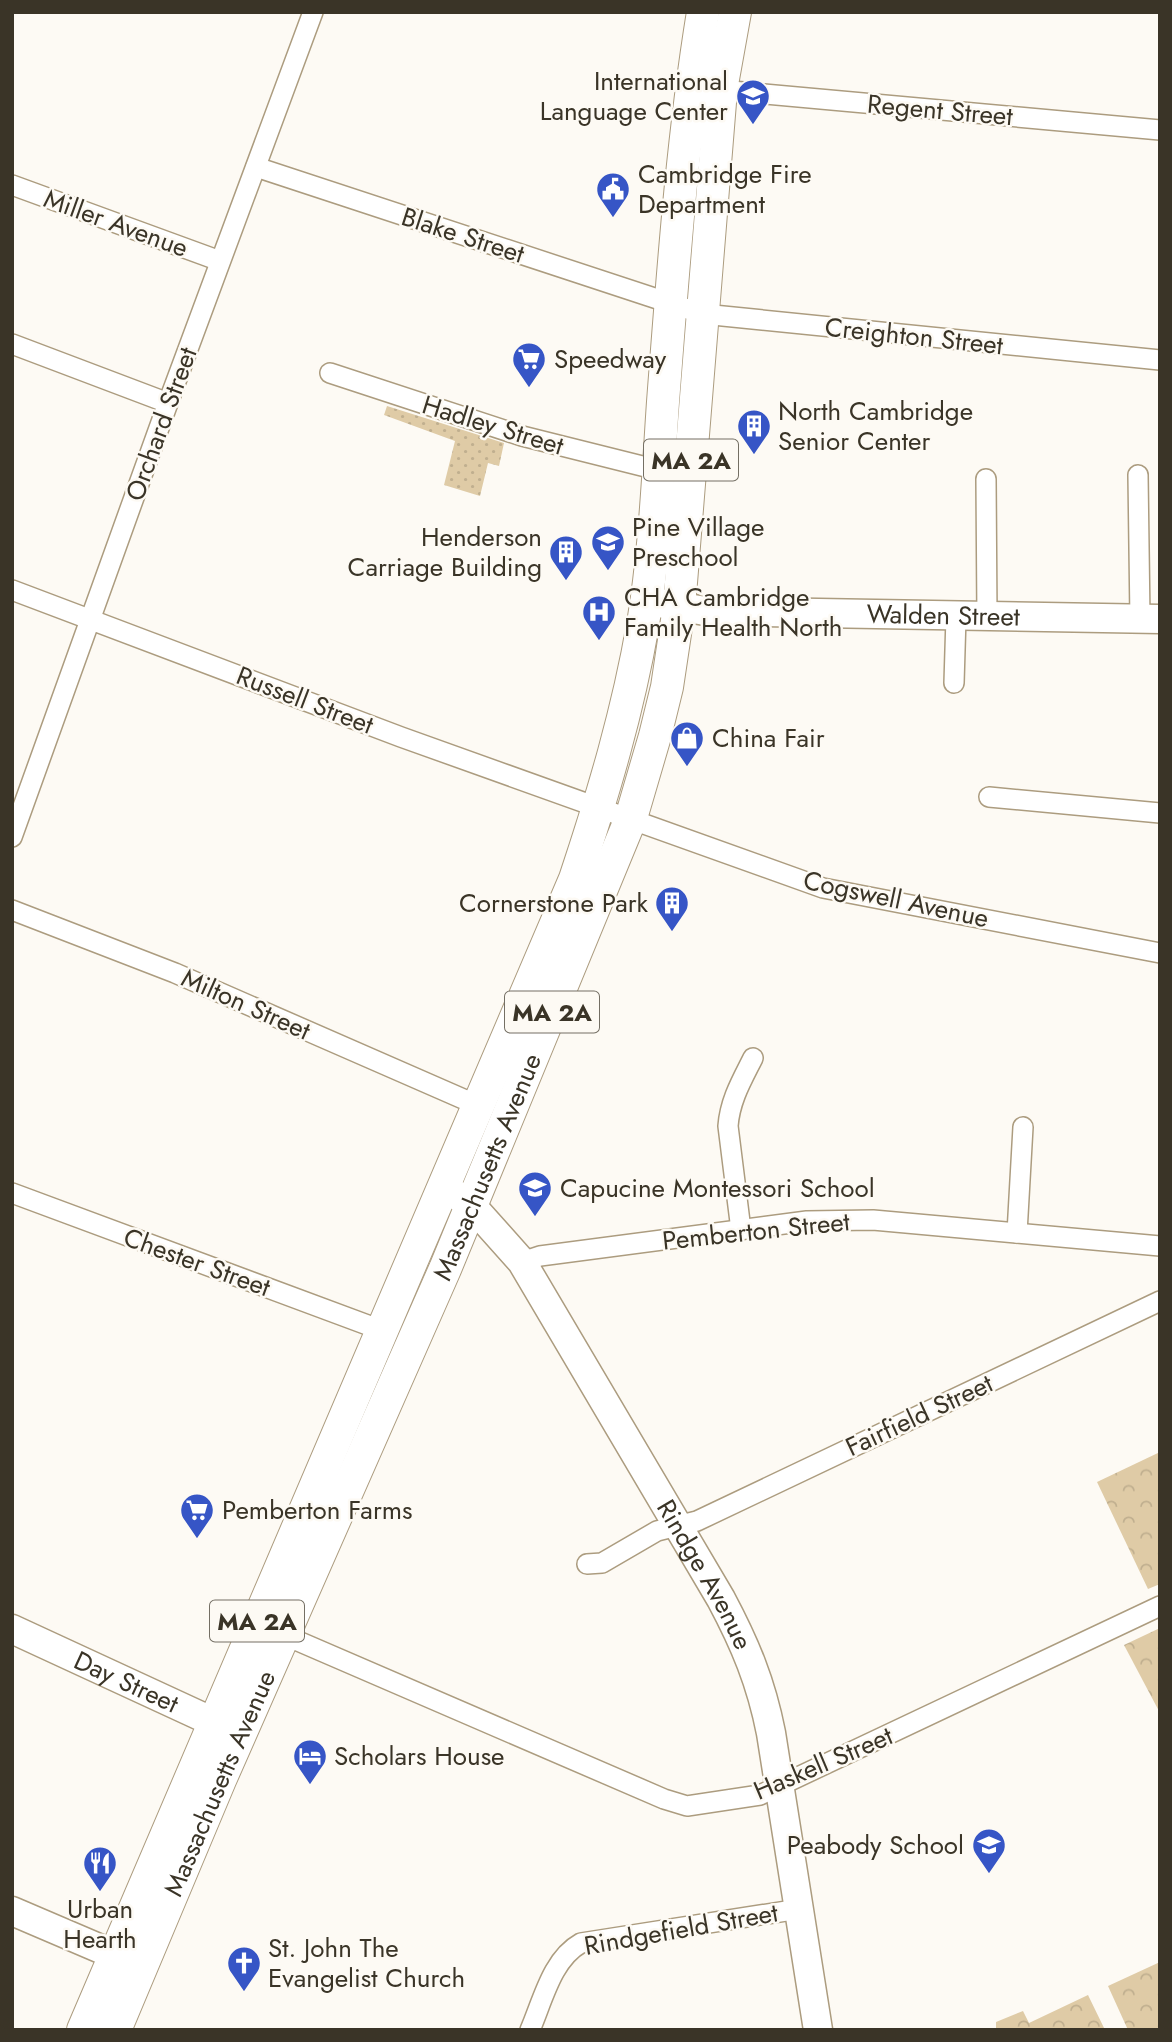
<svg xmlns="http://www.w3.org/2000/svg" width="1172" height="2042" font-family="Jost,sans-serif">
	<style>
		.forest { fill: url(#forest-crowns) }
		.garden { fill: url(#garden-dots) }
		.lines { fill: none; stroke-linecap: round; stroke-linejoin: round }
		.street-casing { stroke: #ac9c7f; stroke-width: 22 }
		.secondary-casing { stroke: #ac9c7f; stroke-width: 31 }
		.primary-casing { stroke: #ac9c7f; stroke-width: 34 }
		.street { stroke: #fff; stroke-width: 19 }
		.secondary { stroke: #fff; stroke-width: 28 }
		.primary { stroke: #fff; stroke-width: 32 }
		.labels { text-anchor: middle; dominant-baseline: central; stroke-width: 5; stroke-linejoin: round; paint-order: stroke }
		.shield { fill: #fdfaf4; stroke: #746f64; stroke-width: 2 }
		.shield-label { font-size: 24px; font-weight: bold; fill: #3a3427 }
		.poi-label { font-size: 26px; fill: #3a3427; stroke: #fdfaf4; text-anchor: start }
		.street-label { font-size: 26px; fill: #3a3427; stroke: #fdfaf4 }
	</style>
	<defs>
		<pattern id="forest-crowns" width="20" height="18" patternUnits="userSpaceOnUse" patternTransform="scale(1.75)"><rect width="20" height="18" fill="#dfcba6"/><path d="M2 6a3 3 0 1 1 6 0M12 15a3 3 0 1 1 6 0" fill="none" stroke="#c0af8f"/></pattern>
		<pattern id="garden-dots" width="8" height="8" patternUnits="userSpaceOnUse" patternTransform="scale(1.75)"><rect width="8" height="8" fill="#dfcba6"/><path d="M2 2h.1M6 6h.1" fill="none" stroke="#c0af8f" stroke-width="1.8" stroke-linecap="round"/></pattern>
	</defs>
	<rect width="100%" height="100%" fill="#fdfaf4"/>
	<g class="forest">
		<polygon points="1160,1452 1160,1584 1148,1589 1097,1482"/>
		<polygon points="1160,1628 1160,1713 1124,1645"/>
		<polygon points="1160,1962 1160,2028 1128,2030 1108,1986"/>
		<polygon points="1088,1995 1105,2030 996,2030 996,2022 1023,2011 1029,2023"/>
	</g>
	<polygon class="garden" points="387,406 504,443 499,466 488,463 480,496 444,485 455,441 384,415"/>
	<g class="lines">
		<g class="street-casing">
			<g id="street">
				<polyline points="721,90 1160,130"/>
				<polyline points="256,167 703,314 1160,360"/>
				<polyline points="12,185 220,261"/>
				<polyline points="12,344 168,403"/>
				<polyline points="330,373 522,436 658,470"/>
				<polyline points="1138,475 1140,619"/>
				<polyline points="986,479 987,617"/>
				<polyline points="12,590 401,737 823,888 1160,953"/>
				<polyline points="954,683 956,617"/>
				<polyline points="989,797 1160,813"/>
				<polyline points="12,837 168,403 313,12"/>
				<polyline points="12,910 175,973 477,1105"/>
				<polyline points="12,1193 381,1330"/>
				<path d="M741,1230L728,1126C730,1100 742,1080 753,1058"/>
				<polyline points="1017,1233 1023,1127"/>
				<polyline points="522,1262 540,1256 807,1221 873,1220 1160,1246"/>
				<polyline points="587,1564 602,1563 657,1531 697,1521 1160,1301"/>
				<polyline points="284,1635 664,1799 687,1806 760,1795 1160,1606"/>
				<path d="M530,2030C543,2000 552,1959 581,1943L799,1909"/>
			</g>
		</g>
		<g class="secondary-casing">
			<g id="secondary">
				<path id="s1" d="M659,603L705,611L1160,619"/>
				<path id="s2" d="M455,1194L472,1206L522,1262L721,1599C745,1644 761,1682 771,1733L818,2030"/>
				<path id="s3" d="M12,1629L235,1732"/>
				<polyline points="12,1911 136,1964"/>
			</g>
		</g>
		<g class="primary-casing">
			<g id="primary">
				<path d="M83,2030L575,879C603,795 628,711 643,624C655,551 658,476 663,402C673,272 682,141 703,12"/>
				<path id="s4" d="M115,2030L220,1780L445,1269L631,818L655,736L667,687L679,607L721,90L735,12"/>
			</g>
		</g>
		<use href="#street" class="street"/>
		<use href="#secondary" class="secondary"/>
		<use href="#primary" class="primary"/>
	</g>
	<defs>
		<g id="school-pin" transform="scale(1.75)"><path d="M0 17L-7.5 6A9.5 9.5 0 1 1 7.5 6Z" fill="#3655c6" stroke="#fdfaf4"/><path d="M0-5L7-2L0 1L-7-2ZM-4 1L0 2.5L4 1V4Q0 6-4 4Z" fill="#fff"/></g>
		<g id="civic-pin" transform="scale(1.75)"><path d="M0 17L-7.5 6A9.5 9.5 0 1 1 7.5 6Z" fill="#3655c6" stroke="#fdfaf4"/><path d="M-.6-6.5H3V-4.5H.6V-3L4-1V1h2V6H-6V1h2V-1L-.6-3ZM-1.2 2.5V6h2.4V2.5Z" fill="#fff"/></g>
		<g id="supermarket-pin" transform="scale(1.75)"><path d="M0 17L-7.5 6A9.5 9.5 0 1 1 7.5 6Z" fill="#3655c6" stroke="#fdfaf4"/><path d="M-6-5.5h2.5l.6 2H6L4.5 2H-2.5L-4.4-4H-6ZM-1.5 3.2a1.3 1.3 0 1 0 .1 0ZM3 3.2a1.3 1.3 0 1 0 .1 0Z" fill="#fff"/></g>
		<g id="building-pin" transform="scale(1.75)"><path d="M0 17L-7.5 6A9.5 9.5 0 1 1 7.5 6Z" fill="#3655c6" stroke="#fdfaf4"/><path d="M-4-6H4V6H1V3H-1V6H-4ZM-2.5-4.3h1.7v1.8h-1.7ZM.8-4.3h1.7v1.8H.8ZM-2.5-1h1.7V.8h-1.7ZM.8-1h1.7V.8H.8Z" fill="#fff"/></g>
		<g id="hospital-pin" transform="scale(1.75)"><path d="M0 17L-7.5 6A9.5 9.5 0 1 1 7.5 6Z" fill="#3655c6" stroke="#fdfaf4"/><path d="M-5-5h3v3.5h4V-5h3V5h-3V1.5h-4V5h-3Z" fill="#fff"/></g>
		<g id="shop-pin" transform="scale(1.75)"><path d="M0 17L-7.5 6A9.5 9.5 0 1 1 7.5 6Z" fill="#3655c6" stroke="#fdfaf4"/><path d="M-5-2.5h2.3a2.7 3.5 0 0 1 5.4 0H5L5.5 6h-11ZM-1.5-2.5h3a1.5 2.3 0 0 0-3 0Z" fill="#fff"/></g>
		<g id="hotel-pin" transform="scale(1.75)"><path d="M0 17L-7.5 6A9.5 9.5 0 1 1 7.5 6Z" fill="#3655c6" stroke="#fdfaf4"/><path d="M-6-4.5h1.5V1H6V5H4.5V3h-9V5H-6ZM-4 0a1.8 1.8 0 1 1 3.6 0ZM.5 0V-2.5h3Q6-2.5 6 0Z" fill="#fff"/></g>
		<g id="restaurant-pin" transform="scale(1.75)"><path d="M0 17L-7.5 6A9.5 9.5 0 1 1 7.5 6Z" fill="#3655c6" stroke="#fdfaf4"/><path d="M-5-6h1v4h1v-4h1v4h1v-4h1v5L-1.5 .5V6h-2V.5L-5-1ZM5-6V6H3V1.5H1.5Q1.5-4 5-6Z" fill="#fff"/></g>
		<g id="church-pin" transform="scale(1.75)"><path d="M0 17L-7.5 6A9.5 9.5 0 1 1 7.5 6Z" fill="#3655c6" stroke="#fdfaf4"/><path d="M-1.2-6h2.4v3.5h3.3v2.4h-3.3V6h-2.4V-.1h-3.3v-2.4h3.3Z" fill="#fff"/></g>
	</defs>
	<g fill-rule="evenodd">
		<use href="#school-pin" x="753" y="96"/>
		<use href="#civic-pin" x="613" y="189"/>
		<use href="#supermarket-pin" x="529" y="359"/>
		<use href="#building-pin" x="754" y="426"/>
		<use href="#school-pin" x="608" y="542"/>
		<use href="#building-pin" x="566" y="552"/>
		<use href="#hospital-pin" x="599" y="612"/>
		<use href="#shop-pin" x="687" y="738"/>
		<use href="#building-pin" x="672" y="903"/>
		<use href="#school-pin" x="535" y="1188"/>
		<use href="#supermarket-pin" x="197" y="1510"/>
		<use href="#hotel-pin" x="310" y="1756"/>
		<use href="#school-pin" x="989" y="1845"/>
		<use href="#restaurant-pin" x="100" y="1863"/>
		<use href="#church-pin" x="244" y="1963"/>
	</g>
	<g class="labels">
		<g class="shield">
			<rect x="644" y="439.5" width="94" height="41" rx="5"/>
			<rect x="505" y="991.5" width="94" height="41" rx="5"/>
			<rect x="210" y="1600.5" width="94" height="41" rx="5"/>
		</g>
		<g class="shield-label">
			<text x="691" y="460">MA 2A</text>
			<text x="552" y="1012">MA 2A</text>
			<text x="257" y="1621">MA 2A</text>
		</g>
		<g class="poi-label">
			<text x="728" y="81" text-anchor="end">International<tspan x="728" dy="30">Language Center</tspan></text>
			<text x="638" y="174">Cambridge Fire<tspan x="638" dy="30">Department</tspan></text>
			<text x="554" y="359">Speedway</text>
			<text x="778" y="411">North Cambridge<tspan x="778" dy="30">Senior Center</tspan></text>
			<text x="632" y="527">Pine Village<tspan x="632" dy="30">Preschool</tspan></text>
			<text x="542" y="537" text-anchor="end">Henderson<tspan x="542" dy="30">Carriage Building</tspan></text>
			<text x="624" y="597">CHA Cambridge<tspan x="624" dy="30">Family Health North</tspan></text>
			<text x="712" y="738">China Fair</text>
			<text x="648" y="903" text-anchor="end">Cornerstone Park</text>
			<text x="560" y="1188">Capucine Montessori School</text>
			<text x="222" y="1510">Pemberton Farms</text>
			<text x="334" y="1756">Scholars House</text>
			<text x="964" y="1845" text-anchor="end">Peabody School</text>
			<text x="100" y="1909" text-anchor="middle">Urban<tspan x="100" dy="30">Hearth</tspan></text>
			<text x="268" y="1948">St. John The<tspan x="268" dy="30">Evangelist Church</tspan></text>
		</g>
		<g class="street-label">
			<text transform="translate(940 110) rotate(5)">Regent Street</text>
			<text transform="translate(116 223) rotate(20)">Miller Avenue</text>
			<text transform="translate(463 235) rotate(18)">Blake Street</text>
			<text transform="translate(914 336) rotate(6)">Creighton Street</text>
			<text transform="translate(161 424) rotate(-70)">Orchard Street</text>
			<text transform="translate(493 425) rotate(17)">Hadley Street</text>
			<text stroke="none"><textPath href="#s1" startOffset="285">Walden Street</textPath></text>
			<text transform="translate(305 700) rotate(21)">Russell Street</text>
			<text transform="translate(896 899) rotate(12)">Cogswell Avenue</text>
			<text transform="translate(246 1004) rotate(24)">Milton Street</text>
			<text stroke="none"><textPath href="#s4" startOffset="940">Massachusetts Avenue</textPath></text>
			<text transform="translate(756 1231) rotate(-6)">Pemberton Street</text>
			<text transform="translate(197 1262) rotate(20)">Chester Street</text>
			<text transform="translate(919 1415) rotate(-25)">Fairfield Street</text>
			<text stroke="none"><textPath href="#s2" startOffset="458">Rindge Avenue</textPath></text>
			<text stroke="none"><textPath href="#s3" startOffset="126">Day Street</textPath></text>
			<text transform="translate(823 1763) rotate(-23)">Haskell Street</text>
			<text stroke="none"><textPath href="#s4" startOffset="268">Massachusetts Avenue</textPath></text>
			<text transform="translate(681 1929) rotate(-10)">Rindgefield Street</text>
		</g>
	</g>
	<rect width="1172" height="2042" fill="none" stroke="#3a3427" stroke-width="28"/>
</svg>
